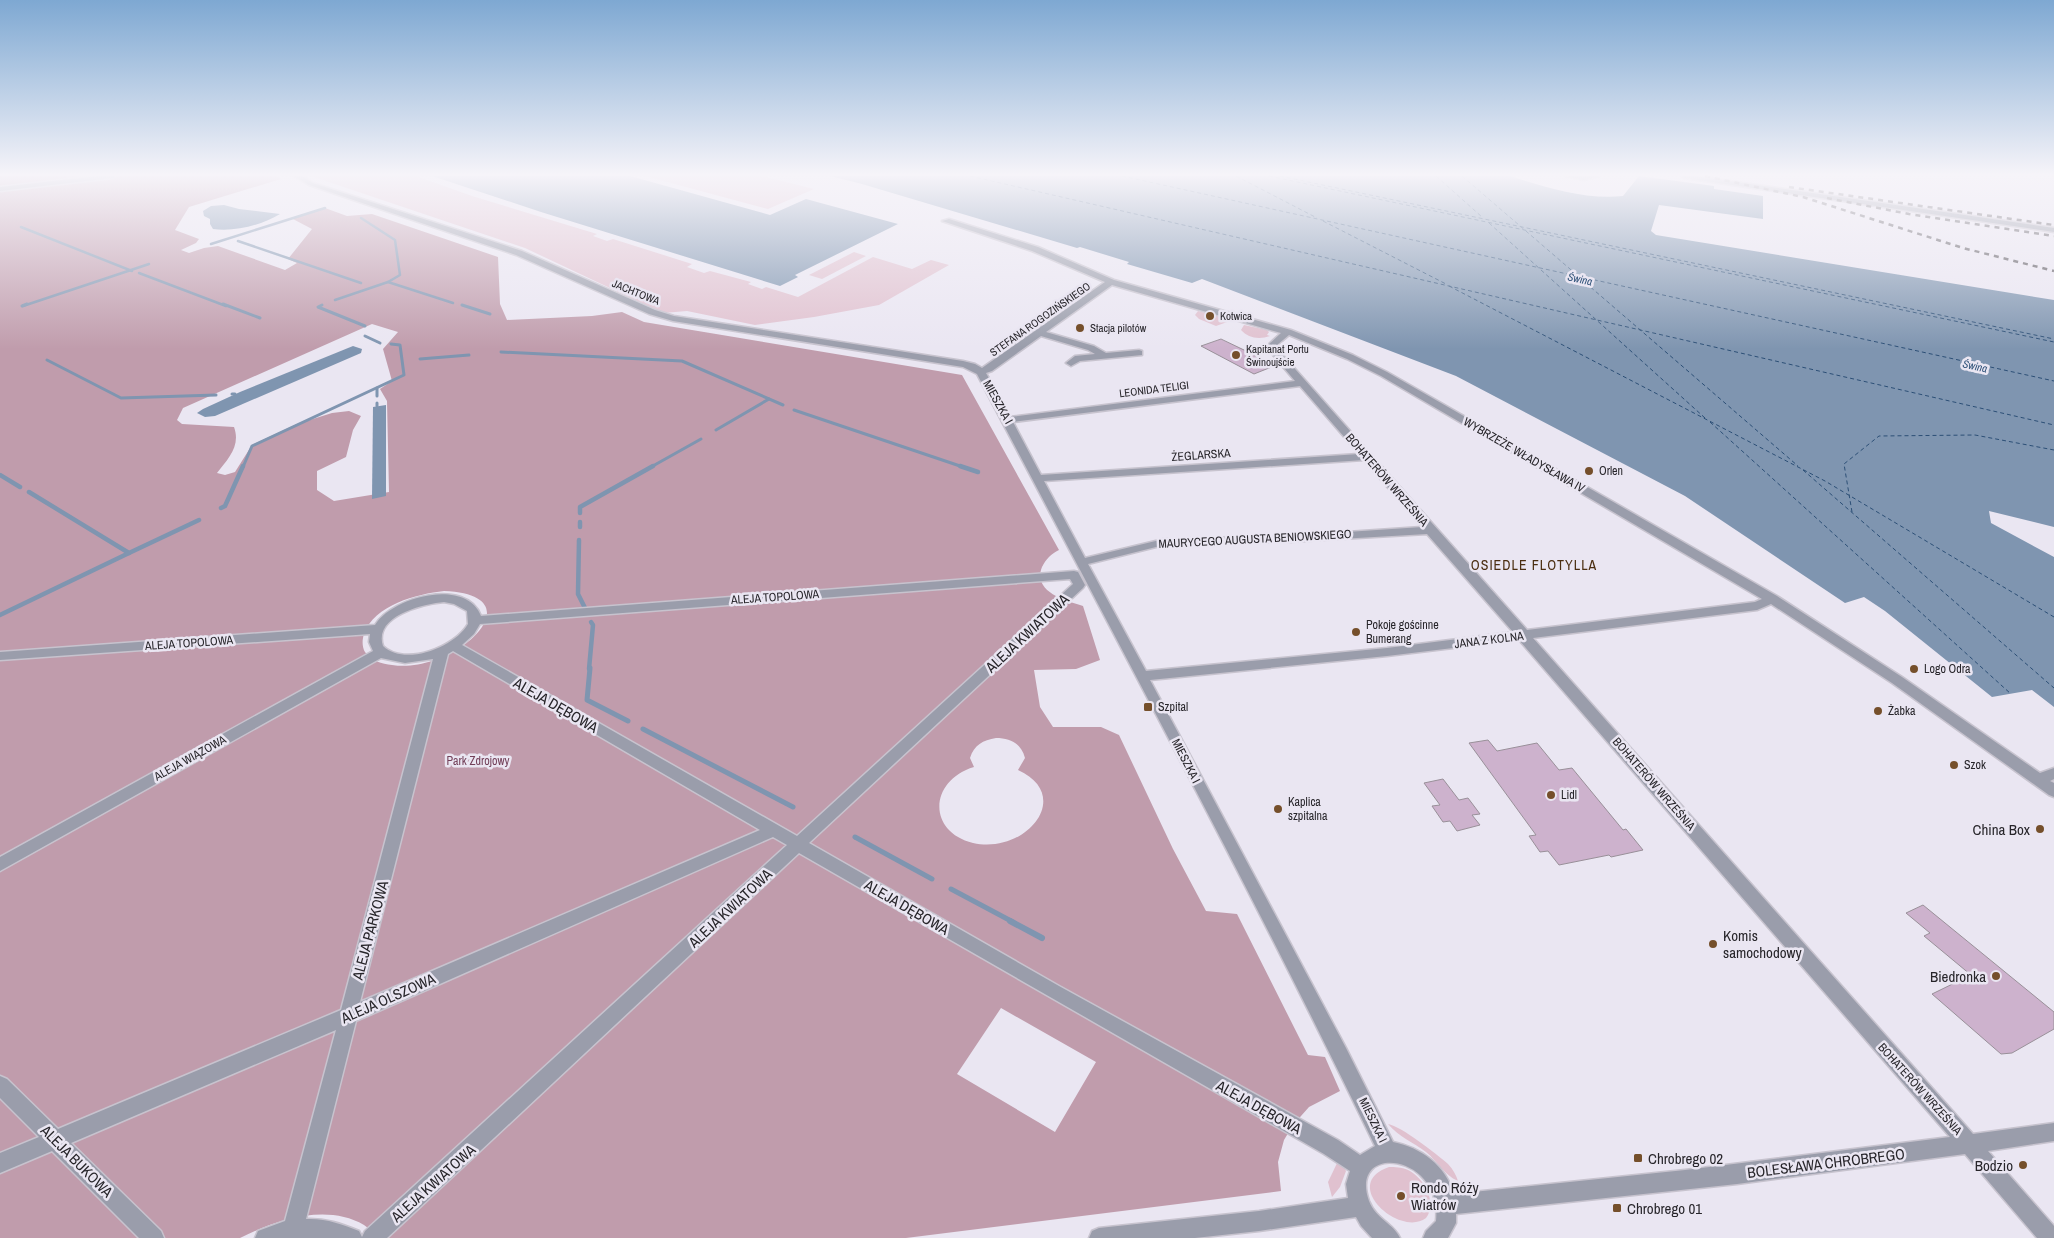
<svg xmlns="http://www.w3.org/2000/svg" width="2054" height="1238" font-family="'Archivo Narrow',sans-serif">
	<style>
		.green { fill: #e0c1cf }
		.forest { fill: #c09cac; fill-rule: evenodd }
		.water { fill: #7f95b0 }
		.lines { fill: none; stroke-linecap: round; stroke-linejoin: round }
		.stream-far4 { stroke: #7f95b0; stroke-width: 2.5 }
		.stream-far3 { stroke: #7f95b0; stroke-width: 3 }
		.stream-far2 { stroke: #7f95b0; stroke-width: 4.5 }
		.stream-far1 { stroke: #7f95b0; stroke-width: 5 }
		.stream { stroke: #7f95b0; stroke-width: 6 }
		.ferry { stroke: #2c4f76; stroke-width: 1; stroke-dasharray: 4 3; stroke-linecap: butt }
		.building { fill: #cdb2cd; stroke: #999099 }
		.minor-casing { stroke: #c7c3ce; stroke-width: 3 }
		.minor { fill: #9a9dab; fill-rule: evenodd }
		.rail { stroke: #57545b; stroke-width: 2.5; stroke-dasharray: 5 5; stroke-linecap: butt }
		.poi-dot { fill: #754f2b; stroke: #eae6f2; stroke-width: 2 }
		.labels { text-anchor: middle; dominant-baseline: central; stroke-width: 5; stroke-linejoin: round; paint-order: stroke }
		.far-water-label { font-size: 11px; font-style: italic; fill: #2c4f76; stroke: #eae6f2 }
		.far-street-label { font-size: 11px; fill: #27252a; stroke: #eae6f2 }
		.far-poi-label { font-size: 11px; fill: #27252a; stroke: #eae6f2; text-anchor: start }
		.street-label { font-size: 12px; fill: #27252a; stroke: #eae6f2 }
		.poi-label { font-size: 12px; fill: #27252a; stroke: #eae6f2; text-anchor: start }
		.park-label { font-size: 12px; fill: #734059; stroke: #eae6f2 }
		.neighbourhood-label { font-size: 14px; letter-spacing: 1px; fill: #4b2e11; stroke: #eae6f2 }
		.near-street-label { font-size: 15px; fill: #27252a; stroke: #eae6f2 }
		.near-poi-label { font-size: 15px; fill: #27252a; stroke: #eae6f2; text-anchor: start }
	</style>
	<rect width="100%" height="100%" fill="#eae6f2"/>
	<g class="green">
		<polygon points="311,176 416,176 472,196 597,234 593,236 607,241 613,239 692,264 687,267 704,273 710,271 751,282 748,284 762,289 766,287 798,297 873,257 912,269 931,260 949,265 879,305 814,317 755,325 687,311 663,313 525,248"/>
		<polygon points="645,176 762,176 814,189 768,209"/>
		<polygon points="854,252 866,256 822,279 809,275"/>
		<polygon points="1198,311 1228,319 1230,321 1216,326 1199,319 1195,315"/>
		<path d="M1244,325L1267,330L1269,332L1267,335L1270,336C1259,340 1248,338 1241,330Z"/>
		<path d="M1388,1124C1401,1126 1438,1155 1448,1164C1453,1169 1456,1175 1458,1181C1444,1175 1438,1162 1426,1152C1413,1142 1399,1137 1388,1124Z"/>
		<polygon points="1339,1159 1346,1171 1340,1187 1332,1197 1328,1182"/>
		<path d="M1389,1167C1395,1167 1401,1167 1408,1170C1423,1177 1438,1202 1426,1218C1400,1238 1339,1184 1389,1167Z"/>
	</g>
	<path class="forest" d="M0,176H277L281,179L189,207L175,230L199,239L196,243L181,250L189,253L204,248L218,246L285,270L297,263L288,259L312,229L291,218L325,208L347,216L372,214L498,257L500,304L507,320L592,316L622,312L644,322L962,375L1059,550C1051,554 1046,559 1042,567C1032,592 1066,601 1083,606L1100,660L1076,669L1034,670L1040,707L1053,727H1101L1119,735L1173,849L1206,911L1237,914L1308,1055L1325,1057L1340,1091L1309,1107L1293,1125L1284,1140L1278,1162L1281,1191L906,1238H379C375,1234 370,1229 364,1225C326,1203 276,1220 240,1238H0ZM372,324L398,332L383,349L392,381L380,389L387,401L389,492L334,501L317,490V471L346,457L353,430L361,416L349,411L332,413L297,424L252,445L235,472L225,475L217,473C228,459 241,446 234,427L182,424L177,420L183,408ZM444,591C540,595 454,675 392,665C382,664 371,661 365,652C362,647 362,640 364,634C374,605 417,594 444,591ZM996,738C1010,738 1021,743 1025,758L1018,770C1075,796 1025,855 973,843C926,831 930,780 974,767L970,758C974,745 983,740 996,738ZM1001,1008L1096,1062L1055,1132L957,1074Z"/>
	<g class="water">
		<polygon points="432,176 630,176 770,215 806,199 898,224 795,275 798,277 780,286 541,212"/>
		<path d="M830,176H1510C1545,187 1585,200 1623,196L1639,176L1714,186V189L1763,196V219L1659,205L1651,231L1656,235L2054,300V527L1989,511L1991,523L2054,557V707L2032,690L1992,697L1885,611L1864,597L1845,603L1685,496L1456,376L1202,279L1192,283L1127,264L1129,262L1080,247L1077,248L862,184Z"/>
		<path d="M224,205L239,209L280,214C262,225 235,232 213,229L210,224V219L204,216L203,211L211,206Z"/>
		<polygon points="353,346 362,349 361,353 215,416 205,417 197,413 203,409 240,392"/>
		<polygon points="386,405 386,496 372,499 373,407"/>
	</g>
	<g class="lines">
		<g class="stream-far4">
			<polyline points="361,218 395,240 400,275 388,282"/>
			<polyline points="21,227 132,271"/>
			<polyline points="238,241 361,283"/>
			<polyline points="211,244 325,208"/>
			<polyline points="139,273 226,306"/>
			<polyline points="335,300 388,282 453,303"/>
			<polyline points="23,306 149,264"/>
		</g>
		<g class="stream-far3">
			<polyline points="223,304 260,318"/>
			<polyline points="322,305 318,307 365,326"/>
			<polyline points="462,305 490,314"/>
			<polyline points="22,306 27,304"/>
			<polyline points="365,336 380,343"/>
			<polyline points="501,352 682,361 783,405"/>
			<polyline points="420,359 469,355"/>
			<polyline points="47,360 121,398 216,395"/>
			<polyline points="377,388 377,396"/>
			<polyline points="232,394 235,394"/>
			<polyline points="377,403 377,406"/>
			<polyline points="794,410 963,467"/>
			<polyline points="716,430 769,399"/>
			<polyline points="243,467 252,446 404,375 400,345 391,344"/>
			<polyline points="651,467 701,439"/>
		</g>
		<g class="stream-far2">
			<polyline points="960,466 978,472"/>
			<polyline points="0,475 20,487"/>
			<polyline points="29,492 129,553 199,520"/>
			<polyline points="221,508 225,506 243,466"/>
			<polyline points="580,513 580,507 653,466"/>
			<polyline points="580,522 580,527"/>
			<polyline points="579,540 578,594 585,608"/>
			<polyline points="0,615 129,553"/>
			<polyline points="589,669 593,625 591,622"/>
		</g>
		<g class="stream-far1">
			<polyline points="590,668 587,700 628,721"/>
			<polyline points="643,729 793,807"/>
			<polyline points="855,837 932,879"/>
			<polyline points="951,889 1013,922"/>
		</g>
		<polyline class="stream" points="1010,921 1042,938"/>
		<g class="ferry">
			<polyline points="970,176 2054,425"/>
			<polyline points="1122,176 2054,381"/>
			<polyline points="1236,176 1317,218"/>
			<polyline points="1269,176 2054,342"/>
			<polyline points="1280,176 2054,339"/>
			<polyline points="1436,176 1482,217"/>
			<polyline points="1462,176 1577,275"/>
			<polyline points="1323,221 1446,284"/>
			<polyline points="1489,223 1705,418"/>
			<polyline points="1580,278 1798,466"/>
			<polyline points="1449,286 1825,481 2054,617"/>
			<polyline points="1710,422 2011,694"/>
			<polyline points="1803,470 2054,688"/>
			<polyline points="1852,512 1844,464 1879,436 1975,435 2054,450"/>
		</g>
	</g>
	<g class="building">
		<polygon points="1221,339 1244,350 1274,366 1254,374 1201,346"/>
		<polygon points="1488,740 1497,751 1537,743 1559,770 1572,768 1623,830 1626,829 1643,850 1611,857 1609,855 1559,865 1548,851 1540,852 1529,836 1536,835 1469,743"/>
		<polygon points="1443,779 1459,800 1468,798 1480,814 1472,815 1480,825 1457,831 1450,821 1443,822 1432,806 1440,805 1424,783"/>
		<polygon points="1923,905 2054,1012 2054,1029 2012,1053 2001,1054 1932,994 1971,975 1924,936 1930,933 1906,913"/>
	</g>
	<g class="lines">
		<g class="minor-casing">
			<g id="minor">
				<polygon points="97,176 116,176 113,178 0,191 0,187"/>
				<path d="M294,176H302L313,183L522,251L655,310L674,316L963,361L975,364L982,368L1105,282L1032,251L942,221L949,219L1038,247L1114,280L1291,330L1353,355L1387,372L1777,596L1902,677L2040,773L2054,768V779L2050,781L2054,783V797L2049,795L1892,683L1771,604L1757,610L1533,638L1973,1134L2054,1123V1141L1988,1151L2054,1226V1238H2037L1965,1154L1737,1184L1456,1214V1223L1448,1238H1423L1426,1231L1436,1221C1443,1153 1348,1142 1369,1201C1376,1219 1394,1224 1400,1238H1372L1361,1226L1356,1217L1259,1231L1195,1238H1089L1092,1231L1099,1228L1259,1211L1348,1198L1346,1184L1350,1171L1324,1154L799,853L387,1238H255L258,1231L285,1221L336,1030L71,1143L161,1231L164,1238H139L52,1151L0,1173V1153L39,1137L0,1098V1076L7,1079L58,1129L341,1010L433,659L405,663L381,658L0,871V857L373,651L369,642L370,634L0,660V652L375,625C392,597 466,577 481,616L1074,571L1078,572L1085,585L1083,588L809,843L1059,986L1338,1140L1360,1155L1375,1146C1249,885 1111,630 977,374L963,367L673,321L649,314L516,255L309,185ZM1112,285L1281,333L1268,345L1273,355L1295,381L1010,417L986,373L992,371L1041,336L1088,350L1095,354L1075,356L1066,363L1071,366L1080,361L1142,355V351L1139,350L1106,353L1094,346L1046,332ZM1289,335L1347,359L1381,376L1762,599L1755,602L1527,630L1280,352L1277,345ZM1300,386L1359,454L1041,475L1013,422ZM1364,460L1422,527L1287,536L1164,539L1085,558L1044,481ZM1427,534L1513,632L1387,648L1146,671L1088,564L1164,545L1287,542ZM1070,579L1073,584L797,836L462,645L474,634L480,624ZM444,602L454,604L467,611L468,624C455,647 405,667 383,646C373,616 423,604 444,602ZM1519,640L1950,1137L1685,1170L1454,1194C1445,1165 1422,1148 1393,1142L1346,1048L1150,680L1387,656ZM453,651L760,830L360,1002L448,654ZM773,837L787,845L365,1231L362,1237L359,1231C342,1224 325,1218 306,1219L356,1021Z"/>
				<polygon points="1565,176 1600,176 1584,180"/>
				<polygon points="1681,176 1696,176 2054,228 2054,232 1684,178"/>
			</g>
		</g>
		<use href="#minor" class="minor"/>
		<g class="rail">
			<polyline points="1705,176 1803,197 1963,248 2054,271"/>
			<polyline points="1789,187 2054,225"/>
			<polyline points="1827,198 1909,214 2054,236"/>
		</g>
	</g>
	<linearGradient id="sky" x2="0" y2="1"><stop stop-color="#7ea8d2"/><stop offset="0.5" stop-color="#f6f4f9"/><stop offset="1" stop-color="#f6f4f9" stop-opacity="0"/></linearGradient>
	<rect width="2054" height="349" fill="url(#sky)"/>
	<g class="poi-dot">
		<circle cx="1210" cy="316" r="5"/>
		<circle cx="1080" cy="328" r="5"/>
		<circle cx="1236" cy="355" r="5"/>
		<circle cx="1589" cy="471" r="5"/>
		<circle cx="1356" cy="632" r="5"/>
		<circle cx="1914" cy="669" r="5"/>
		<rect x="1143" y="702" width="10" height="10" rx="2.5"/>
		<circle cx="1878" cy="711" r="5"/>
		<circle cx="1954" cy="765" r="5"/>
		<circle cx="1551" cy="795" r="5"/>
		<circle cx="1278" cy="809" r="5"/>
		<circle cx="2040" cy="829" r="5"/>
		<circle cx="1713" cy="944" r="5"/>
		<circle cx="1996" cy="976" r="5"/>
		<rect x="1633" y="1153" width="10" height="10" rx="2.5"/>
		<circle cx="2023" cy="1165" r="5"/>
		<circle cx="1401" cy="1196" r="5"/>
		<rect x="1612" y="1203" width="10" height="10" rx="2.5"/>
	</g>
	<g class="labels">
		<g class="far-water-label">
			<text transform="translate(1580 279) rotate(12)">Świna</text>
			<text transform="translate(1975 366) rotate(12)">Świna</text>
		</g>
		<g class="far-street-label">
			<text transform="translate(636 292) rotate(22)">JACHTOWA</text>
			<text transform="translate(1040 319) rotate(-35)">STEFANA ROGOZIŃSKIEGO</text>
			<text transform="translate(1154 389) rotate(-7)">LEONIDA TELIGI</text>
		</g>
		<g class="far-poi-label">
			<text x="1220" y="316">Kotwica</text>
			<text x="1090" y="328">Stacja pilotów</text>
			<text x="1246" y="349">Kapitanat Portu<tspan x="1246" dy="13">Świnoujście</tspan></text>
		</g>
		<g class="street-label">
			<text transform="translate(998 402) rotate(61)">MIESZKA I</text>
			<text transform="translate(1201 455) rotate(-4)">ŻEGLARSKA</text>
			<text transform="translate(1524 455) rotate(30)">WYBRZEŻE WŁADYSŁAWA IV</text>
			<text transform="translate(1387 480) rotate(49)">BOHATERÓW WRZEŚNIA</text>
			<text transform="translate(1255 539) rotate(-3)">MAURYCEGO AUGUSTA BENIOWSKIEGO</text>
			<text transform="translate(775 597) rotate(-4)">ALEJA TOPOLOWA</text>
			<text transform="translate(1489 640) rotate(-7)">JANA Z KOLNA</text>
			<text transform="translate(189 643) rotate(-4)">ALEJA TOPOLOWA</text>
			<text transform="translate(190 758) rotate(-29)">ALEJA WIĄZOWA</text>
			<text transform="translate(1186 761) rotate(63)">MIESZKA I</text>
			<text transform="translate(1654 784) rotate(49)">BOHATERÓW WRZEŚNIA</text>
			<text transform="translate(1920 1089) rotate(48)">BOHATERÓW WRZEŚNIA</text>
			<text transform="translate(1373 1120) rotate(64)">MIESZKA I</text>
		</g>
		<g class="poi-label">
			<text x="1599" y="471">Orlen</text>
			<text x="1366" y="625">Pokoje gościnne<tspan x="1366" dy="14">Bumerang</tspan></text>
			<text x="1924" y="669">Logo Odra</text>
			<text x="1158" y="707">Szpital</text>
			<text x="1888" y="711">Żabka</text>
			<text x="1964" y="765">Szok</text>
			<text x="1561" y="795">Lidl</text>
			<text x="1288" y="802">Kaplica<tspan x="1288" dy="14">szpitalna</tspan></text>
		</g>
		<g class="park-label">
			<text x="478" y="761">Park Zdrojowy</text>
		</g>
		<g class="neighbourhood-label">
			<text x="1534" y="565">OSIEDLE FLOTYLLA</text>
		</g>
		<g class="near-street-label">
			<text transform="translate(1027 633) rotate(-43)">ALEJA KWIATOWA</text>
			<text transform="translate(556 705) rotate(30)">ALEJA DĘBOWA</text>
			<text transform="translate(907 907) rotate(30)">ALEJA DĘBOWA</text>
			<text transform="translate(730 908) rotate(-43)">ALEJA KWIATOWA</text>
			<text transform="translate(370 930) rotate(-75)">ALEJA PARKOWA</text>
			<text transform="translate(388 998) rotate(-24)">ALEJA OLSZOWA</text>
			<text transform="translate(1259 1107) rotate(29)">ALEJA DĘBOWA</text>
			<text transform="translate(77 1161) rotate(45)">ALEJA BUKOWA</text>
			<text transform="translate(1826 1163) rotate(-7)">BOLESŁAWA CHROBREGO</text>
			<text transform="translate(433 1183) rotate(-42)">ALEJA KWIATOWA</text>
		</g>
		<g class="near-poi-label">
			<text x="2030" y="829" text-anchor="end">China Box</text>
			<text x="1723" y="935">Komis<tspan x="1723" dy="17">samochodowy</tspan></text>
			<text x="1986" y="976" text-anchor="end">Biedronka</text>
			<text x="1648" y="1158">Chrobrego 02</text>
			<text x="2013" y="1165" text-anchor="end">Bodzio</text>
			<text x="1411" y="1187">Rondo Róży<tspan x="1411" dy="17">Wiatrów</tspan></text>
			<text x="1627" y="1208">Chrobrego 01</text>
		</g>
	</g>
</svg>
